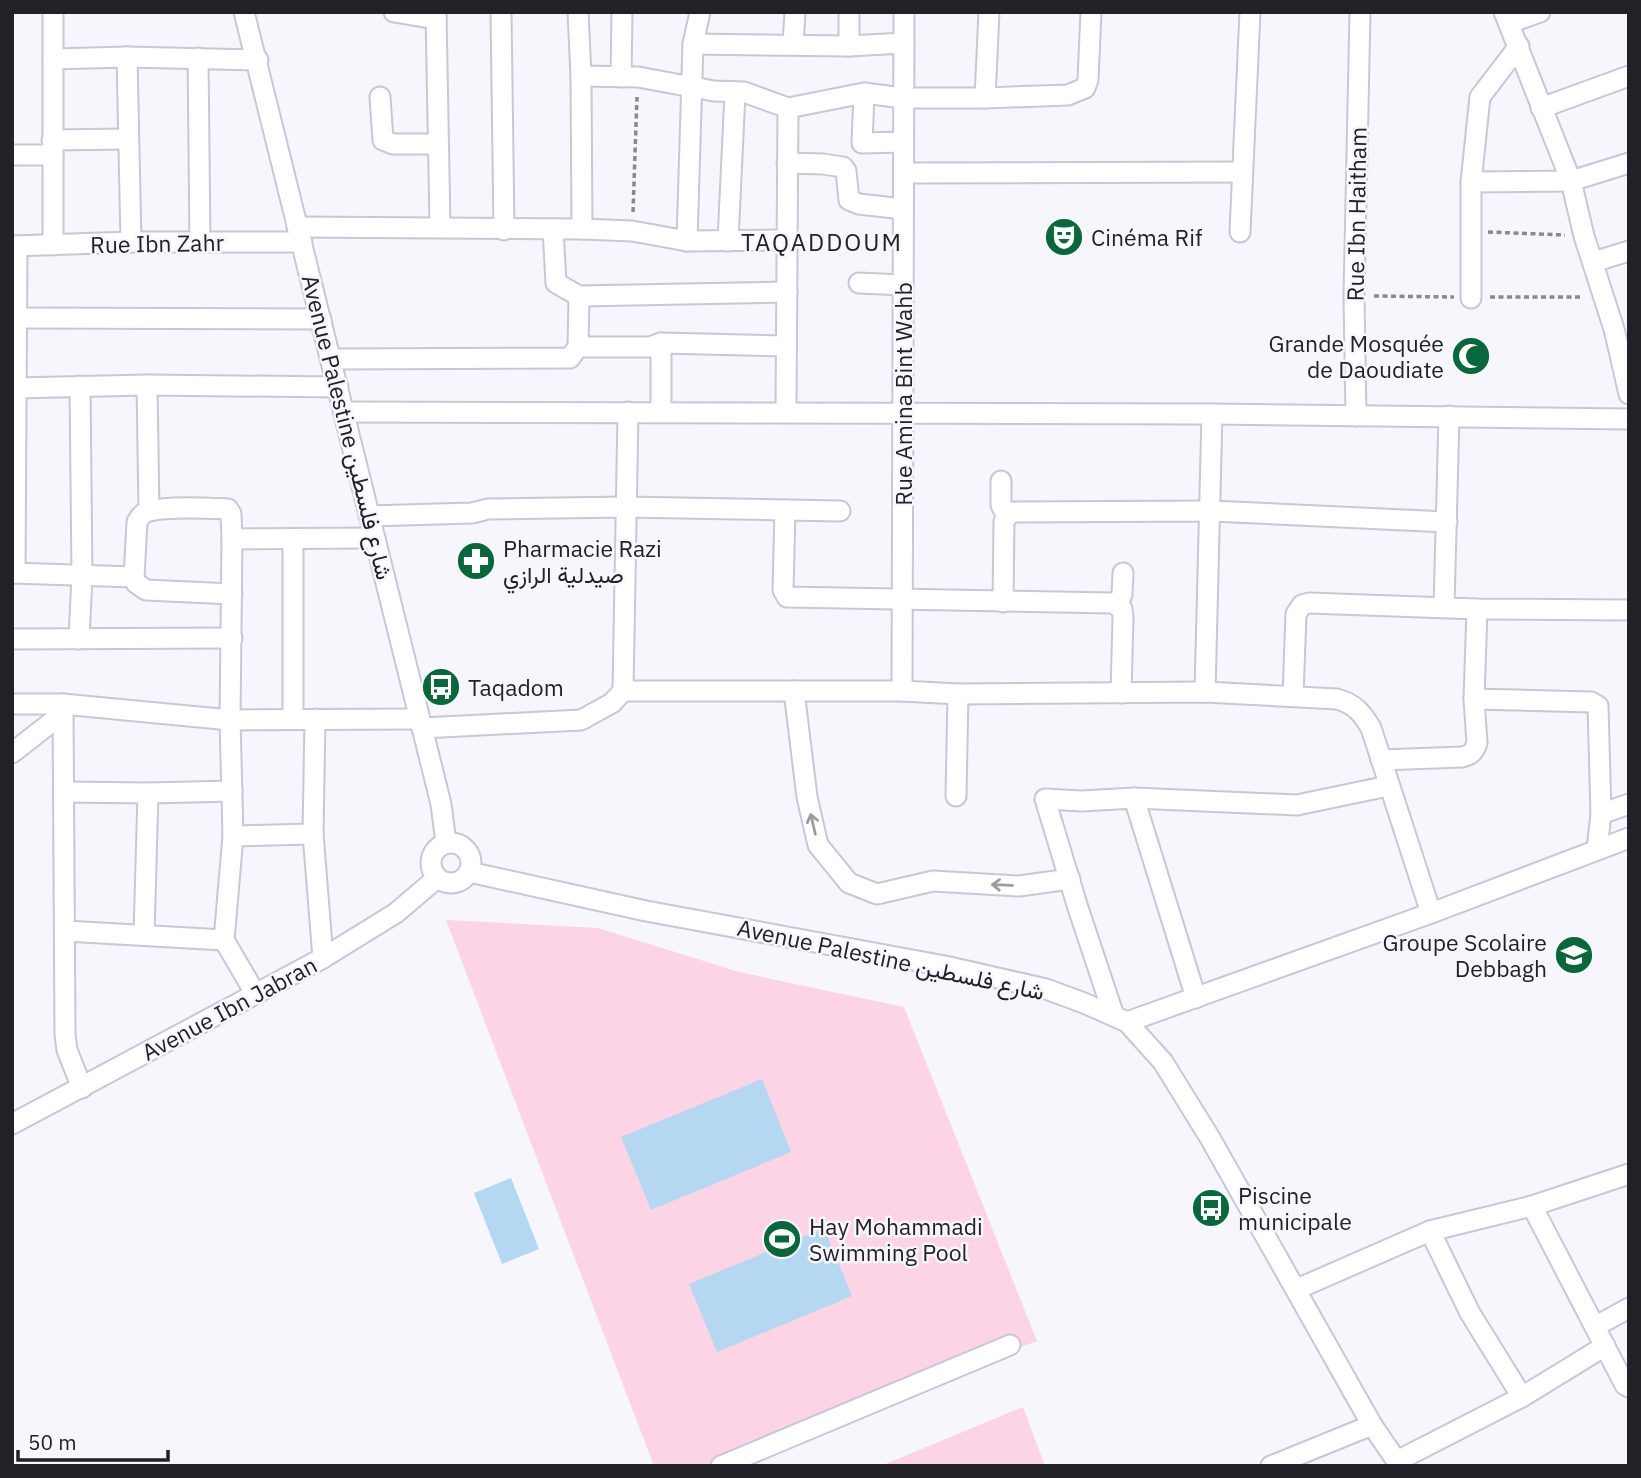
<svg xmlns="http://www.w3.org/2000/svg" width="1641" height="1478" font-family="'IBM Plex Sans',Vazirmatn,sans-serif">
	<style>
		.green { fill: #fcd4e5 }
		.water { fill: #b4d8f1 }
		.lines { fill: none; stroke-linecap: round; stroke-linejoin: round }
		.minor-casing { stroke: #cac6d7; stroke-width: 23 }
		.path { stroke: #8a898f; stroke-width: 3.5; stroke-dasharray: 5 3.5; stroke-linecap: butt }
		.minor { stroke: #fff; stroke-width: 19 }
		.oneway { stroke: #9c9b9e }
		.labels { text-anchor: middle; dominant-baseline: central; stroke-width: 5; stroke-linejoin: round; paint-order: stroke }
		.street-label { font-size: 23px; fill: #222127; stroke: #f7f6fd }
		.poi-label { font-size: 23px; fill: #222127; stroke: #f7f6fd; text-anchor: start }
		.neighbourhood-label { font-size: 24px; letter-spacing: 2px; fill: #222127; stroke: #f7f6fd }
	</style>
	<rect width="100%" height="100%" fill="#f7f6fd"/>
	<g class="green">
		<polygon points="446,920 598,928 739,972 904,1007 1037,1341 706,1466 654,1466"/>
		<polygon points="1023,1407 1045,1466 883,1466 883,1465"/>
	</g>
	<g class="water">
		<polygon points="762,1079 791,1152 651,1210 621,1137"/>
		<polygon points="511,1178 539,1249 502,1264 474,1193"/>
		<polygon points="824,1228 852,1296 717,1352 689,1284"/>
	</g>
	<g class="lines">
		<g class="minor-casing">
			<g id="minor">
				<polyline points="244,12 441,804 446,843"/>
				<polyline points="394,12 436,19"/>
				<polyline points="436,12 440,227"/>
				<polyline points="501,12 504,230"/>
				<polyline points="578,12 581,76 582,229"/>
				<polyline points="849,12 849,46"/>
				<polyline points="1504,12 1571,181 1584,236 1614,329 1629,394"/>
				<polyline points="1509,23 1540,12"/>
				<polyline points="693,44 849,46 904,43"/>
				<polyline points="793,44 795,12"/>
				<polyline points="127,57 131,242"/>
				<polyline points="198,58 200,242"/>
				<polyline points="53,59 127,57 258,60"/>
				<polyline points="581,76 638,77 714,91 744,92 788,108 864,93 903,98 985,98 1068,95 1085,88 1088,80 1091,12"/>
				<polyline points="621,77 622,12"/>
				<polyline points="864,93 862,143 903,142"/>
				<polyline points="380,97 383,140 393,144 438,144"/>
				<polyline points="985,98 989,12"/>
				<polyline points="1541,108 1629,76"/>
				<polyline points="52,140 127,139"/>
				<polyline points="12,155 53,155"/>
				<polyline points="787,163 823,164 843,167 846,171 849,200 859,204 903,209"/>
				<polyline points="904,173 1242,172"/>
				<polyline points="1471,182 1571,181 1629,163"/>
				<polyline points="297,227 582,229 632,231 687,241 787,240"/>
				<polyline points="553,229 556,283 579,296 787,292"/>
				<polyline points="1240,232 1250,12"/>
				<polyline points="687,241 693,44 700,12"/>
				<polyline points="728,241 735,93"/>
				<polyline points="53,245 53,12"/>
				<polyline points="12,246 131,242 302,242"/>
				<polyline points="1593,262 1629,251"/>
				<polyline points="859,283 903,285"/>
				<polyline points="1471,298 1471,182 1480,97 1519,46"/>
				<polyline points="17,318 321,319"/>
				<polyline points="578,347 579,296"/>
				<polyline points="332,359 570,358 578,347 650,347 661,343 786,346"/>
				<polyline points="147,385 149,511"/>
				<polyline points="15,388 147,385 338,387"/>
				<polyline points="786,411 788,108"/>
				<polyline points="344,412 1212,414 1629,419"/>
				<polyline points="661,412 661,343"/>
				<polyline points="1356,416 1354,296 1360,12"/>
				<polyline points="1001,481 1001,505 1007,516"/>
				<polyline points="785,510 783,590 787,597 1113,603 1122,609 1123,617 1121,693"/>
				<polyline points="369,516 472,513 488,509 626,507 840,511"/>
				<polyline points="232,539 375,538"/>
				<polyline points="293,539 293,719"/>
				<polyline points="12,573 134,577"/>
				<polyline points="15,573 17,246"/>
				<path d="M232,594L146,590L136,583L134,577L137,522C140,517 143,512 149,511C169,506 206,508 228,509L231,514L232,539L230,720L233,836L224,940L255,993"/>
				<polyline points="1003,602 1004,521 1011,512 1211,511 1447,522"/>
				<polyline points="1118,606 1122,594 1123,573"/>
				<polyline points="1444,607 1449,416"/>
				<polyline points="12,639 232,638"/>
				<polyline points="79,639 82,576 80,386"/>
				<polyline points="623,691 628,412"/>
				<polyline points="794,691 807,797 818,845 849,883 877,894 933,881 1019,886 1070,879"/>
				<polyline points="902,691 904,12"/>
				<polyline points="1205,692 1212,414"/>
				<polyline points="1293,696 1296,614 1302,605 1309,603 1477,609 1629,610"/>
				<polyline points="1474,699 1591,702 1598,706 1601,814 1597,849"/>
				<polyline points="12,704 63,704 230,720 419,719"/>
				<polyline points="63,704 65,1035 67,1050 82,1088"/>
				<polyline points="315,719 313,834 323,958"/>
				<path d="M422,728L581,720L612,703L623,691H902L958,694L1205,692L1337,699C1355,704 1362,713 1371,728L1431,913"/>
				<polyline points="12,753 62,714"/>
				<path d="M1381,760L1462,757C1471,755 1474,752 1477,743L1474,699L1477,609"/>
				<polyline points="65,792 148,793 232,791"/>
				<polyline points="956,796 958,694"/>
				<polyline points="1134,798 1297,805 1388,786"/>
				<polyline points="1601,814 1629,804"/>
				<polyline points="233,836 313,834"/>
				<circle cx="451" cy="863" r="20"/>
				<polyline points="469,872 646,911 945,966 1046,989 1084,1003 1127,1022 1163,1062 1210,1138 1372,1425 1400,1466"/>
				<polyline points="65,931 224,940"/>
				<polyline points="144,935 148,793"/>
				<polyline points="1114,1016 1078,908 1045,799 1082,801 1134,798 1196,998"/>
				<polyline points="1127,1022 1434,912 1629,838"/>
				<polyline points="12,1124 323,958 396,913 437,878"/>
				<polyline points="1532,1206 1625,1385 1629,1387"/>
				<polyline points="1430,1231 1470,1313 1522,1397"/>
				<polyline points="1297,1289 1430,1231 1532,1206 1629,1174"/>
				<polyline points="1596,1326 1629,1308"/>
				<polyline points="1397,1461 1522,1397 1605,1346"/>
				<polyline points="721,1466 1010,1345"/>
				<polyline points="1271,1466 1372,1425"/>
			</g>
		</g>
		<g class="path">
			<polyline points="633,212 637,97"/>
			<polyline points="1488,232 1565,235"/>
			<polyline points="1374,296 1454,297"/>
			<polyline points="1490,297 1583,297"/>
		</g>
		<use href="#minor" class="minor"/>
	</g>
	<defs><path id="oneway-shaft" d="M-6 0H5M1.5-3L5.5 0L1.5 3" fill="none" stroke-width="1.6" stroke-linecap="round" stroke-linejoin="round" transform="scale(1.75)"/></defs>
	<g class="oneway">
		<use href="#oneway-shaft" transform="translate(813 824) rotate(-103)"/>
		<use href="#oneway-shaft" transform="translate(1002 885) rotate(-178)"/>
	</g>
	<defs>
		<g id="theatre-disc" transform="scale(2.0125)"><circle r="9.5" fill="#08683c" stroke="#f7f6fd"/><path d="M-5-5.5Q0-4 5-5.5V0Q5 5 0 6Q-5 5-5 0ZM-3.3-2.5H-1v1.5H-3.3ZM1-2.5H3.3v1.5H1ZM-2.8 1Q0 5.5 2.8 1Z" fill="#fff"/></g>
		<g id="mosque-disc" transform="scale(2.0125)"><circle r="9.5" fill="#08683c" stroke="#f7f6fd"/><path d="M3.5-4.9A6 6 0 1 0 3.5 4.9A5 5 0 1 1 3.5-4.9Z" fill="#fff"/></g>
		<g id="pharmacy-disc" transform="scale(2.0125)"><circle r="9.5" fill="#08683c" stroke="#f7f6fd"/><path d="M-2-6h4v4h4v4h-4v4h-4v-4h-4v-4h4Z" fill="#fff"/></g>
		<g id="bus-disc" transform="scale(2.0125)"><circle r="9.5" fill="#08683c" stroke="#f7f6fd"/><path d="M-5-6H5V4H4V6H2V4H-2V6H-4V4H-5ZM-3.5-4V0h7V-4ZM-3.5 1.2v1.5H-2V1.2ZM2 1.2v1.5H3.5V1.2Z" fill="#fff"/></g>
		<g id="school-disc" transform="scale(2.0125)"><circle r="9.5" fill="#08683c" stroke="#f7f6fd"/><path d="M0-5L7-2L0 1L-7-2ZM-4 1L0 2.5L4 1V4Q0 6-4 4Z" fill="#fff"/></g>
		<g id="stadium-disc" transform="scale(2.0125)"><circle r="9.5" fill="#08683c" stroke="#f7f6fd"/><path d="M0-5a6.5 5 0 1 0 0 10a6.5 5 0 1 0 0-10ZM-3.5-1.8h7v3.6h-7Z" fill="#fff"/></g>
	</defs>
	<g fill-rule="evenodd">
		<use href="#theatre-disc" x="1064" y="237"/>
		<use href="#mosque-disc" x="1471" y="356"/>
		<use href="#pharmacy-disc" x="476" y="561"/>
		<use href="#bus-disc" x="441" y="687"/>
		<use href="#school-disc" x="1574" y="955"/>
		<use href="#bus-disc" x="1211" y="1208"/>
		<use href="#stadium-disc" x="782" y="1239"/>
	</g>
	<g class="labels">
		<g class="street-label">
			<text transform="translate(1356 214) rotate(-89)">Rue Ibn Haitham</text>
			<text transform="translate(157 243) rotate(-1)">Rue Ibn Zahr</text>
			<text transform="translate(903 394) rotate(-90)">Rue Amina Bint Wahb</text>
			<text transform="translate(348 427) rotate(76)">Avenue Palestine شارع فلسطين</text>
			<text transform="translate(891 959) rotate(12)">Avenue Palestine شارع فلسطين</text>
			<text transform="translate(229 1008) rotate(-28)">Avenue Ibn Jabran</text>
		</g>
		<g class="poi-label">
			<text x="1091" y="237">Cinéma Rif</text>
			<text x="1444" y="343" text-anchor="end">Grande Mosquée<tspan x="1444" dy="26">de Daoudiate</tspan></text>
			<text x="503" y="548">Pharmacie Razi<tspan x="503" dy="26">صيدلية الرازي</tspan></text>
			<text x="468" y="687">Taqadom</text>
			<text x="1547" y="942" text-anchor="end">Groupe Scolaire<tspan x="1547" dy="26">Debbagh</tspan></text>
			<text x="1238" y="1195">Piscine<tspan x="1238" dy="26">municipale</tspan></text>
			<text x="809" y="1226">Hay Mohammadi<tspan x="809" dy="26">Swimming Pool</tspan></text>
		</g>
		<g class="neighbourhood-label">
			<text x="822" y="242">TAQADDOUM</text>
		</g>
	</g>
	<rect width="1641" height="1478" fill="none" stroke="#222127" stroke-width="28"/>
	<path d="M18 1450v10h150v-10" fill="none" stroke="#222127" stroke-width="3.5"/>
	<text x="28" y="1450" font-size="21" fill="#222127" stroke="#f7f6fd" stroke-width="5" paint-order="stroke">50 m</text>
</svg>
